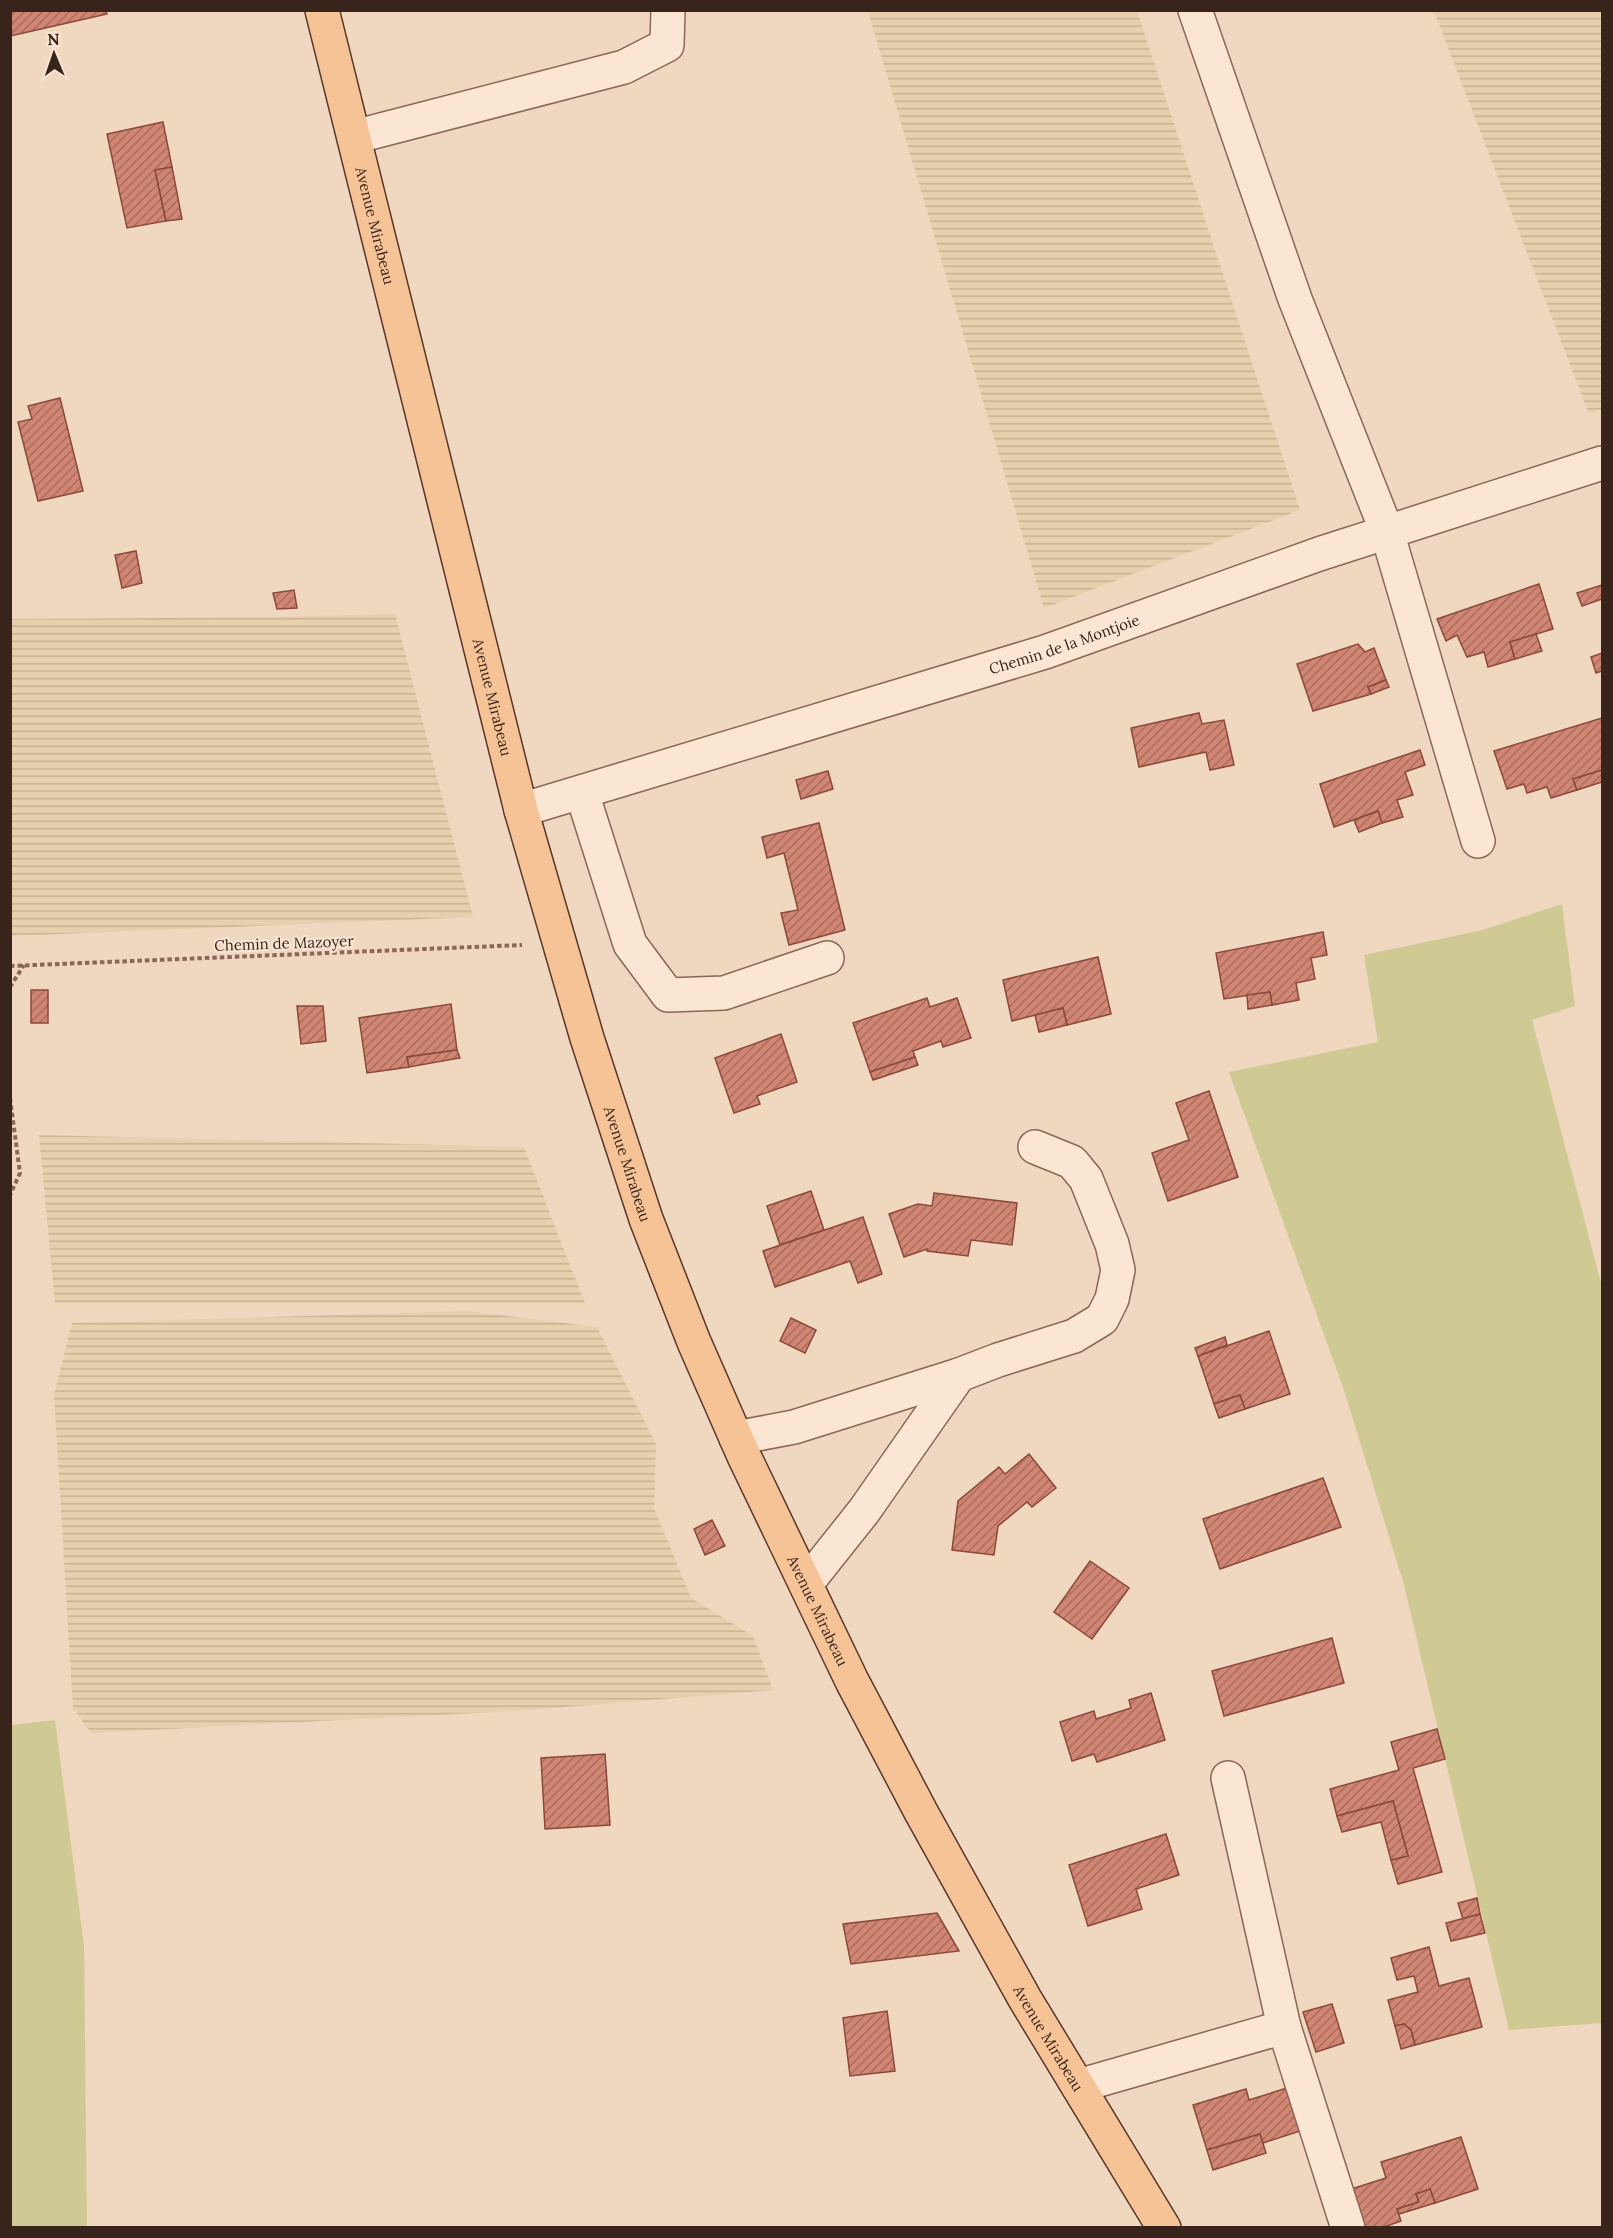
<svg xmlns="http://www.w3.org/2000/svg" width="1613" height="2238" font-family="Lora,serif">
	<style>
		.farmland { fill: url(#farmland-rules) }
		.green { fill: #cfc994 }
		.building { fill: url(#building-hatch); stroke: #8b493b; stroke-width: 1.5 }
		.lines { fill: none; stroke-linecap: round; stroke-linejoin: round }
		.minor-casing { stroke: #8b6757; stroke-width: 36 }
		.major-casing { stroke: #58362c; stroke-width: 36 }
		.path { stroke: #8b6757; stroke-width: 4; stroke-dasharray: 4.5 3; stroke-linecap: butt }
		.minor { stroke: #fbe6d4; stroke-width: 33 }
		.major { stroke: #f6c396; stroke-width: 33 }
		.labels { text-anchor: middle; dominant-baseline: central; stroke-width: 4.5; stroke-linejoin: round; paint-order: stroke }
		.street-label { font-size: 15px; fill: #39241c; stroke: #f7e3d0 }
	</style>
	<defs>
		<pattern id="farmland-rules" width="6" height="5" patternUnits="userSpaceOnUse" patternTransform="scale(1.5)"><rect width="6" height="5" fill="#e6d0ad"/><path d="M0 2.5h6" fill="none" stroke="#c6b294"/></pattern>
		<pattern id="building-hatch" width="6" height="6" patternUnits="userSpaceOnUse" patternTransform="scale(1.5)"><rect width="6" height="6" fill="#d18674"/><path d="M-1 1l2-2M0 6l6-6M5 7l2-2" fill="none" stroke="#ab6d5e"/></pattern>
	</defs>
	<rect width="100%" height="100%" fill="#f0d7c0"/>
	<g class="farmland">
		<polygon points="868,11 1137,11 1300,510 1044,608"/>
		<polygon points="1434,11 1602,11 1602,409 1589,414"/>
		<polygon points="395,614 473,917 11,936 11,619 273,617"/>
		<polygon points="39,1135 524,1147 585,1303 55,1303"/>
		<polygon points="467,1311 597,1327 656,1444 654,1508 691,1598 753,1636 773,1690 517,1711 91,1733 73,1708 54,1395 72,1323"/>
	</g>
	<g class="green">
		<polygon points="1562,904 1575,1006 1532,1020 1602,1287 1602,2023 1509,2030 1404,1585 1344,1390 1229,1072 1378,1042 1364,955 1483,930"/>
		<polygon points="55,1720 84,1946 87,2227 11,2227 11,1725"/>
	</g>
	<g class="building">
		<polygon points="10,10 106,10 107,14 10,36"/>
		<polygon points="163,122 172,167 155,170 166,221 127,228 107,134"/>
		<polygon points="172,167 182,219 166,221 155,170"/>
		<polygon points="60,398 83,491 38,501 18,422 32,419 28,406"/>
		<polygon points="136,551 142,583 122,588 115,555"/>
		<polygon points="1539,584 1553,629 1510,642 1515,659 1488,667 1484,652 1467,657 1457,635 1446,641 1437,619"/>
		<polygon points="1602,585 1602,599 1582,606 1577,593"/>
		<polygon points="294,590 297,608 277,609 273,593"/>
		<polygon points="1536,634 1542,651 1515,659 1510,642"/>
		<polygon points="1358,644 1365,652 1374,648 1386,680 1368,687 1371,694 1313,711 1297,664"/>
		<polygon points="1602,653 1602,671 1596,673 1591,657"/>
		<polygon points="1386,680 1389,687 1371,694 1368,687"/>
		<polygon points="1199,713 1202,724 1224,720 1234,765 1210,770 1206,752 1139,767 1131,728"/>
		<polygon points="1602,718 1602,770 1573,779 1577,790 1551,798 1547,787 1527,793 1524,784 1507,789 1494,751"/>
		<polygon points="1420,750 1425,765 1405,772 1413,795 1397,800 1403,817 1382,823 1378,811 1334,827 1320,784"/>
		<polygon points="1602,770 1602,782 1577,790 1573,779"/>
		<polygon points="828,771 833,789 801,799 796,780"/>
		<polygon points="1378,811 1382,823 1359,832 1354,820"/>
		<polygon points="819,823 845,930 789,945 781,913 798,910 784,853 767,858 762,837"/>
		<polygon points="1323,932 1327,955 1311,958 1315,979 1296,983 1299,1000 1272,1005 1270,992 1224,999 1216,953"/>
		<polygon points="1098,957 1111,1014 1067,1025 1063,1008 1012,1021 1003,980"/>
		<rect x="31" y="990" width="17" height="33"/>
		<polygon points="1270,992 1272,1005 1248,1009 1247,995"/>
		<polygon points="927,998 930,1007 957,998 971,1038 943,1047 941,1041 913,1051 915,1057 870,1072 853,1023"/>
		<polygon points="451,1004 457,1050 407,1057 409,1067 367,1073 359,1018"/>
		<polygon points="297,1006 323,1006 326,1041 301,1044"/>
		<polygon points="1063,1008 1067,1025 1039,1032 1035,1015"/>
		<polygon points="781,1034 797,1082 757,1096 760,1104 734,1113 715,1058"/>
		<polygon points="457,1050 460,1058 409,1067 407,1057"/>
		<polygon points="915,1057 918,1065 873,1080 870,1072"/>
		<polygon points="1209,1091 1238,1177 1168,1201 1152,1153 1189,1140 1176,1103"/>
		<polygon points="811,1191 824,1230 780,1245 767,1206"/>
		<polygon points="934,1193 1017,1203 1012,1245 971,1240 968,1256 927,1251 927,1249 904,1257 889,1214 918,1204 932,1206"/>
		<polygon points="863,1217 882,1274 858,1283 850,1261 775,1287 763,1251"/>
		<polygon points="791,1318 816,1330 805,1353 780,1341"/>
		<polygon points="1269,1331 1290,1394 1245,1409 1240,1395 1214,1404 1198,1356"/>
		<polygon points="1225,1337 1227,1345 1198,1356 1195,1348"/>
		<polygon points="1240,1395 1245,1409 1219,1418 1214,1404"/>
		<polygon points="1029,1454 1056,1488 1032,1507 1027,1502 998,1526 994,1555 952,1550 958,1501 999,1467 1005,1474"/>
		<polygon points="1323,1478 1341,1527 1220,1569 1203,1519"/>
		<polygon points="712,1520 725,1546 705,1555 694,1529"/>
		<polygon points="1090,1561 1129,1588 1092,1639 1054,1612"/>
		<polygon points="1332,1638 1344,1683 1224,1716 1212,1671"/>
		<polygon points="1151,1693 1165,1740 1097,1762 1094,1754 1072,1761 1060,1722 1094,1711 1096,1719 1131,1708 1129,1700"/>
		<polygon points="1437,1729 1445,1759 1413,1768 1442,1872 1398,1884 1391,1860 1408,1856 1393,1801 1337,1816 1330,1789 1399,1770 1391,1742"/>
		<polygon points="605,1754 610,1825 545,1829 541,1758"/>
		<polygon points="1393,1801 1408,1856 1391,1860 1381,1822 1342,1832 1337,1816"/>
		<polygon points="1166,1834 1179,1875 1136,1889 1142,1909 1088,1926 1069,1865"/>
		<polygon points="1477,1898 1480,1914 1463,1919 1458,1903"/>
		<polygon points="937,1913 959,1951 851,1964 843,1924"/>
		<polygon points="1480,1914 1485,1933 1451,1941 1446,1923"/>
		<polygon points="1429,1947 1439,1986 1469,1978 1482,2027 1415,2045 1411,2030 1404,2024 1395,2026 1388,2000 1418,1992 1414,1976 1397,1980 1391,1958"/>
		<polygon points="1332,2004 1344,2043 1316,2052 1303,2012"/>
		<polygon points="887,2011 895,2071 850,2076 843,2018"/>
		<polygon points="1404,2024 1411,2030 1415,2045 1401,2049 1395,2026"/>
		<polygon points="1293,2086 1306,2129 1263,2143 1260,2134 1207,2150 1193,2105 1246,2089 1249,2100"/>
		<polygon points="1260,2134 1266,2153 1213,2170 1207,2150"/>
		<polygon points="1461,2137 1478,2189 1435,2203 1430,2189 1416,2194 1419,2202 1397,2209 1401,2221 1381,2228 1360,2228 1348,2190 1386,2178 1381,2162"/>
		<polygon points="1430,2189 1435,2203 1399,2214 1397,2209 1419,2202 1416,2194"/>
	</g>
	<g class="lines">
		<g class="minor-casing">
			<g id="minor">
				<polyline points="1195,10 1295,299 1387,532 1478,841"/>
				<polyline points="354,137 624,67 667,45 668,10"/>
				<polyline points="582,793 630,944 668,995 724,993 827,958"/>
				<path id="s1" d="M521,810L1045,652L1319,554L1602,463"/>
				<polyline points="736,1438 794,1427 959,1375 998,1360 1074,1336 1102,1319 1112,1299 1118,1270 1112,1244 1086,1179 1072,1162 1035,1147"/>
				<polyline points="806,1584 864,1511 959,1375"/>
				<polyline points="1284,2027 1348,2228"/>
				<polyline points="1078,2086 1284,2027 1228,1778"/>
			</g>
		</g>
		<g class="major-casing">
			<g id="major">
				<path id="s2" d="M322,10L521,810L587,1038L646,1219L694,1342L744,1456L852,1681L921,1812L1025,1999L1164,2228"/>
			</g>
		</g>
		<g class="path">
			<polyline points="10,966 522,945"/>
			<polyline points="10,987 24,965"/>
			<polyline points="10,1098 20,1173 10,1195"/>
		</g>
		<use href="#minor" class="minor"/>
		<use href="#major" class="major"/>
	</g>
	<g class="labels">
		<g class="street-label">
			<text stroke="none"><textPath href="#s2" startOffset="222">Avenue Mirabeau</textPath></text>
			<text stroke="none"><textPath href="#s1" startOffset="568">Chemin de la Montjoie</textPath></text>
			<text stroke="none"><textPath href="#s2" startOffset="708">Avenue Mirabeau</textPath></text>
			<text transform="translate(284 943) rotate(-2)">Chemin de Mazoyer</text>
			<text stroke="none"><textPath href="#s2" startOffset="1194">Avenue Mirabeau</textPath></text>
			<text stroke="none"><textPath href="#s2" startOffset="1680">Avenue Mirabeau</textPath></text>
			<text stroke="none"><textPath href="#s2" startOffset="2166">Avenue Mirabeau</textPath></text>
		</g>
	</g>
	<rect width="1613" height="2238" fill="none" stroke="#39241c" stroke-width="24"/>
	<g transform="translate(54 54) rotate(358)" stroke="#f7e3d0" stroke-width="4.5" paint-order="stroke">
	<path d="M0-4.5L10 22L0 15L-10 22Z" fill="#39241c"/>
	<text y="-9" font-size="16" font-weight="bold" text-anchor="middle" fill="#39241c">N</text>
	</g>
</svg>
